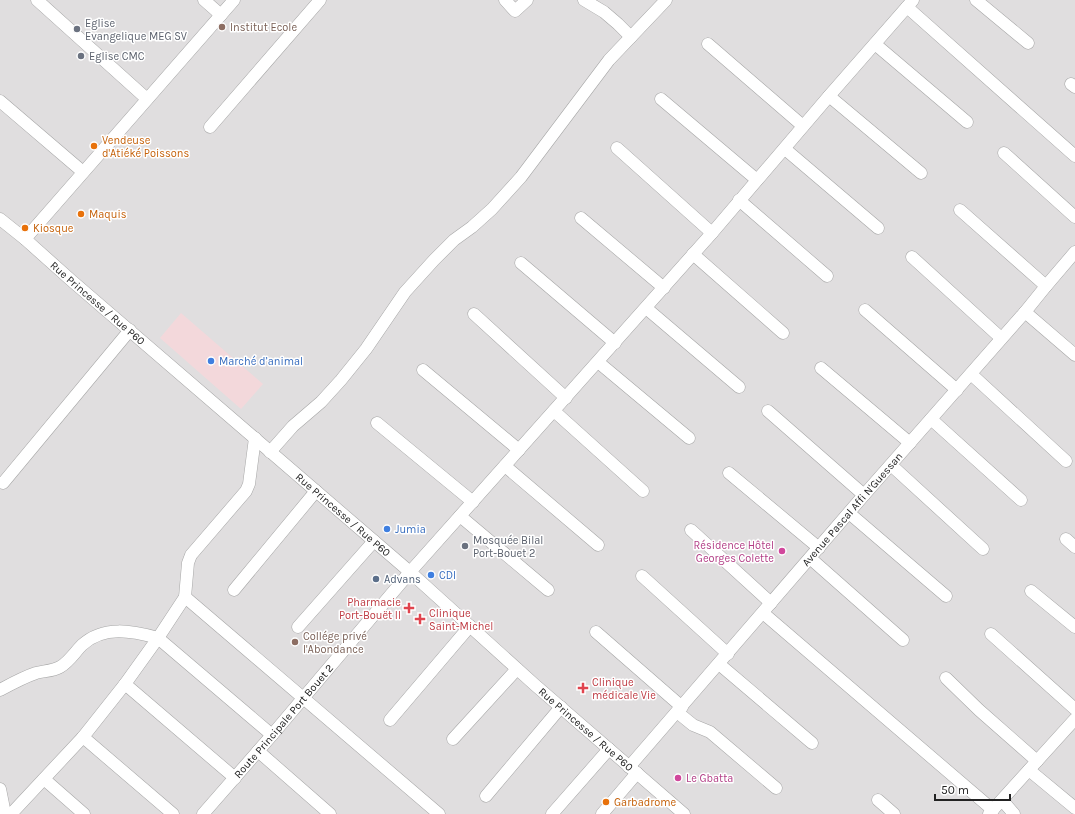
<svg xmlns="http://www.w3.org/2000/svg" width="1075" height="814" font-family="Karla,sans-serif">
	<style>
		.residential { fill: #e0dedf }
		.commercial { fill: #f3d8db }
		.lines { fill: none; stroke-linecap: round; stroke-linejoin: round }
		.minor-casing { stroke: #a6a6a6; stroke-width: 13 }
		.minor { stroke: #fff; stroke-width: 12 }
		.education-dot { fill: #8d6e63; stroke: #fff; stroke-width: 1.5 }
		.worship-dot { fill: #6b7280; stroke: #fff; stroke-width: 1.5 }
		.food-dot { fill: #e8710a; stroke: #fff; stroke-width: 1.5 }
		.shop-dot { fill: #3f7fe0; stroke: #fff; stroke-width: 1.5 }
		.hotel-dot { fill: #d1479c; stroke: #fff; stroke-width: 1.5 }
		.service-dot { fill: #5c6f8a; stroke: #fff; stroke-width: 1.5 }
		.health-dot { fill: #e0444e; stroke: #fff; stroke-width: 1.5 }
		.labels { text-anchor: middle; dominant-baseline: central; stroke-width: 3; stroke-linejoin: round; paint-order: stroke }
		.worship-label { font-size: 11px; fill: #5b616d; stroke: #fff; text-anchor: start }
		.education-label { font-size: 11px; fill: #785e54; stroke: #fff; text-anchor: start }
		.food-label { font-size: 11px; fill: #c56008; stroke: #fff; text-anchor: start }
		.street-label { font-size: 11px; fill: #222; stroke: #fff }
		.shop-label { font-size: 11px; fill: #366cbe; stroke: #fff; text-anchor: start }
		.hotel-label { font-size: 11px; fill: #b23c85; stroke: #fff; text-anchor: end }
		.service-label { font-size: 11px; fill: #4e5e75; stroke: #fff; text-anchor: start }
		.health-label { font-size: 11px; fill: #be3a42; stroke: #fff; text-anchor: start }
	</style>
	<rect width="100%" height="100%" fill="#f2ede8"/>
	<rect class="residential" x="0" y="0" width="1075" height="814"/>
	<polygon class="commercial" points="181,313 263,384 241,409 160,338"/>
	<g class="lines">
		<g class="minor-casing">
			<g id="minor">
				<polyline points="37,0 147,99"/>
				<polyline points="204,0 221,15"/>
				<polyline points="505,0 515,11 527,0"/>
				<polyline points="584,0 604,12 618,24 631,37"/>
				<polyline points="976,0 1028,43"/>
				<polyline points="907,7 1075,156"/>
				<polyline points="708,44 803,126"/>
				<polyline points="875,44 967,122"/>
				<polyline points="1071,84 1075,87"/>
				<polyline points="829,96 921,173"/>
				<polyline points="661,99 757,180"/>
				<polyline points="0,101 83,172"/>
				<polyline points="210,127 320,0"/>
				<polyline points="617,148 712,233"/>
				<polyline points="785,149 878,228"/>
				<polyline points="1004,153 1075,217"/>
				<polyline points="739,200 827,276"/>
				<polyline points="960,210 1046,286"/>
				<polyline points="581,218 664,288"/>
				<path id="s1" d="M0,219L25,239L72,281L410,572L535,685L684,814"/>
				<polyline points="25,239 234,0"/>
				<polyline points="693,254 783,333"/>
				<polyline points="912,257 1001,338"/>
				<polyline points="521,263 615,343"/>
				<polyline points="646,308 739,387"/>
				<polyline points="865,310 957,390"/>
				<polyline points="1025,312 1075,355"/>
				<polyline points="474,314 566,398"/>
				<polyline points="598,362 689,438"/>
				<polyline points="821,368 910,443"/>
				<polyline points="423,370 519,450"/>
				<polyline points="971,374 1066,461"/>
				<polyline points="554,411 643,491"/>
				<polyline points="768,411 864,495"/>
				<polyline points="931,419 1021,500"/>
				<polyline points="377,423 473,502"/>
				<polyline points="270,452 293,426 321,402 341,380 366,349 405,292 434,260 454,240 472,227 492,209 521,177 609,60 666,0"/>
				<polyline points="891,465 983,549"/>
				<polyline points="505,466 598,545"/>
				<polyline points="729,473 819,548"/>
				<polyline points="3,483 130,330"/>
				<polyline points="849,513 946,596"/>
				<polyline points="460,516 548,590"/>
				<polyline points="691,530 771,603"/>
				<polyline points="1066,539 1075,547"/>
				<polyline points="810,558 903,640"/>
				<polyline points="642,576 728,654"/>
				<polyline points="234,590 316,491"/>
				<polyline points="1031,591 1075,627"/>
				<polyline points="185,597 439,814"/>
				<polyline points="763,613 993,810"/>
				<polyline points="298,627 374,541"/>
				<polyline points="596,632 682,707"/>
				<polyline points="991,634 1075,709"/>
				<polyline points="719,664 812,743"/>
				<polyline points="946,678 979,710 1037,761"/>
				<polyline points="125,684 235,778"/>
				<path d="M0,690C11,684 24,677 36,673C44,671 53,671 60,667C69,662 75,652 82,645C104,625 132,631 158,638L272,735"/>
				<polyline points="677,712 693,725 710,732 776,788"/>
				<polyline points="390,720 470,626"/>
				<polyline points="83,737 173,814"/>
				<polyline points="453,739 517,669"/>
				<polyline points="258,751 330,814"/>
				<path id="s2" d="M629,767L864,495L1025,312L1046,286L1075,252"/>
				<polyline points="1029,770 1075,808"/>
				<polyline points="44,779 84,814"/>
				<polyline points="0,789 5,814"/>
				<polyline points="486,796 561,707"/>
				<polyline points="878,800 894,814"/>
				<polyline points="1002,800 1014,814"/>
				<polyline points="11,814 83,737 125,684 158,638 185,597 188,563 191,555 246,491 249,484 255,438"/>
				<path id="s3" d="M203,814L272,735L410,572L712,233L829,96L913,0"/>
				<polyline points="552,814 609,749"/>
				<polyline points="602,814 637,773"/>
				<polyline points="989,814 1075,719"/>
			</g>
		</g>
		<use href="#minor" class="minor"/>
	</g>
	<g class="education-dot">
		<circle cx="222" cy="27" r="4"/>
		<circle cx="295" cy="642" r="4"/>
	</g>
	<g class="worship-dot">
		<circle cx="77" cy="29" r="4"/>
		<circle cx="81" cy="56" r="4"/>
		<circle cx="465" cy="546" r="4"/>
	</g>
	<g class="food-dot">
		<circle cx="94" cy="146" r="4"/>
		<circle cx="81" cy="214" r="4"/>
		<circle cx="25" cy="228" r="4"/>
		<circle cx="606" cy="802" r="4"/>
	</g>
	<g class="shop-dot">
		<circle cx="211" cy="361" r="4"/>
		<circle cx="387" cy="529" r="4"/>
		<circle cx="431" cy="575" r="4"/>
	</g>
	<g class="hotel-dot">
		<circle cx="782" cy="551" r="4"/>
		<circle cx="678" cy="778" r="4"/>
	</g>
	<circle class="service-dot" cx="376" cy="579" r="4"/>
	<g class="health-dot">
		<path d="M407 602h4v4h4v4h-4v4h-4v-4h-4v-4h4z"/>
		<path d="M418 613h4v4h4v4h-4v4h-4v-4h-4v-4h4z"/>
		<path d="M581 682h4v4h4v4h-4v4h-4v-4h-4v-4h4z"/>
	</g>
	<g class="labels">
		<g class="worship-label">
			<text x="85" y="23">Eglise<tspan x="85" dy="13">Evangelique MEG SV</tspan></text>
			<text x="89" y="56">Eglise CMC</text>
			<text x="473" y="540">Mosquée Bilal<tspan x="473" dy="13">Port-Bouet 2</tspan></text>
		</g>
		<g class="education-label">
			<text x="230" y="27">Institut Ecole</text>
			<text x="303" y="636">Collége privé<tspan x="303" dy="13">l'Abondance</tspan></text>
		</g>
		<g class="food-label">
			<text x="102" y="140">Vendeuse<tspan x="102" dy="13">d'Atiéké Poissons</tspan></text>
			<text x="89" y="214">Maquis</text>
			<text x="33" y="228">Kiosque</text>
			<text x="614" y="802">Garbadrome</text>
		</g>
		<g class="street-label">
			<text stroke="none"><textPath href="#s1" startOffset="129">Rue Princesse / Rue P60</textPath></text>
			<text stroke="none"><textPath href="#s2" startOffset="341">Avenue Pascal Affi N'Guessan</textPath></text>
			<text stroke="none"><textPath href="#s1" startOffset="453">Rue Princesse / Rue P60</textPath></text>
			<text stroke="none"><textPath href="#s3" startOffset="123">Route Principale Port Bouet 2</textPath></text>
			<text stroke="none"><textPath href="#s1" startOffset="777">Rue Princesse / Rue P60</textPath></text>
		</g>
		<g class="shop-label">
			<text x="219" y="361">Marché d’animal</text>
			<text x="395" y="529">Jumia</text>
			<text x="439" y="575">CDI</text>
		</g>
		<g class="hotel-label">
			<text x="774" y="545">Résidence Hôtel<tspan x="774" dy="13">Georges Colette</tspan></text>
			<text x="686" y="778" text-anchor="start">Le Gbatta</text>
		</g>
		<g class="service-label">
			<text x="384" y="579">Advans</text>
		</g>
		<g class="health-label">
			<text x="401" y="602" text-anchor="end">Pharmacie<tspan x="401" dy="13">Port-Bouët II</tspan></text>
			<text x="429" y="613">Clinique<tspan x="429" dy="13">Saint-Michel</tspan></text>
			<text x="592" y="682">Clinique<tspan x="592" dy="13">médicale Vie</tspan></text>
		</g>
	</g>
	<path d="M935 794v6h75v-6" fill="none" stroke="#222222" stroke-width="2"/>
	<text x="941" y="794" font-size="12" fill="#222222" stroke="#ffffff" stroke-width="3" paint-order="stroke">50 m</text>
</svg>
